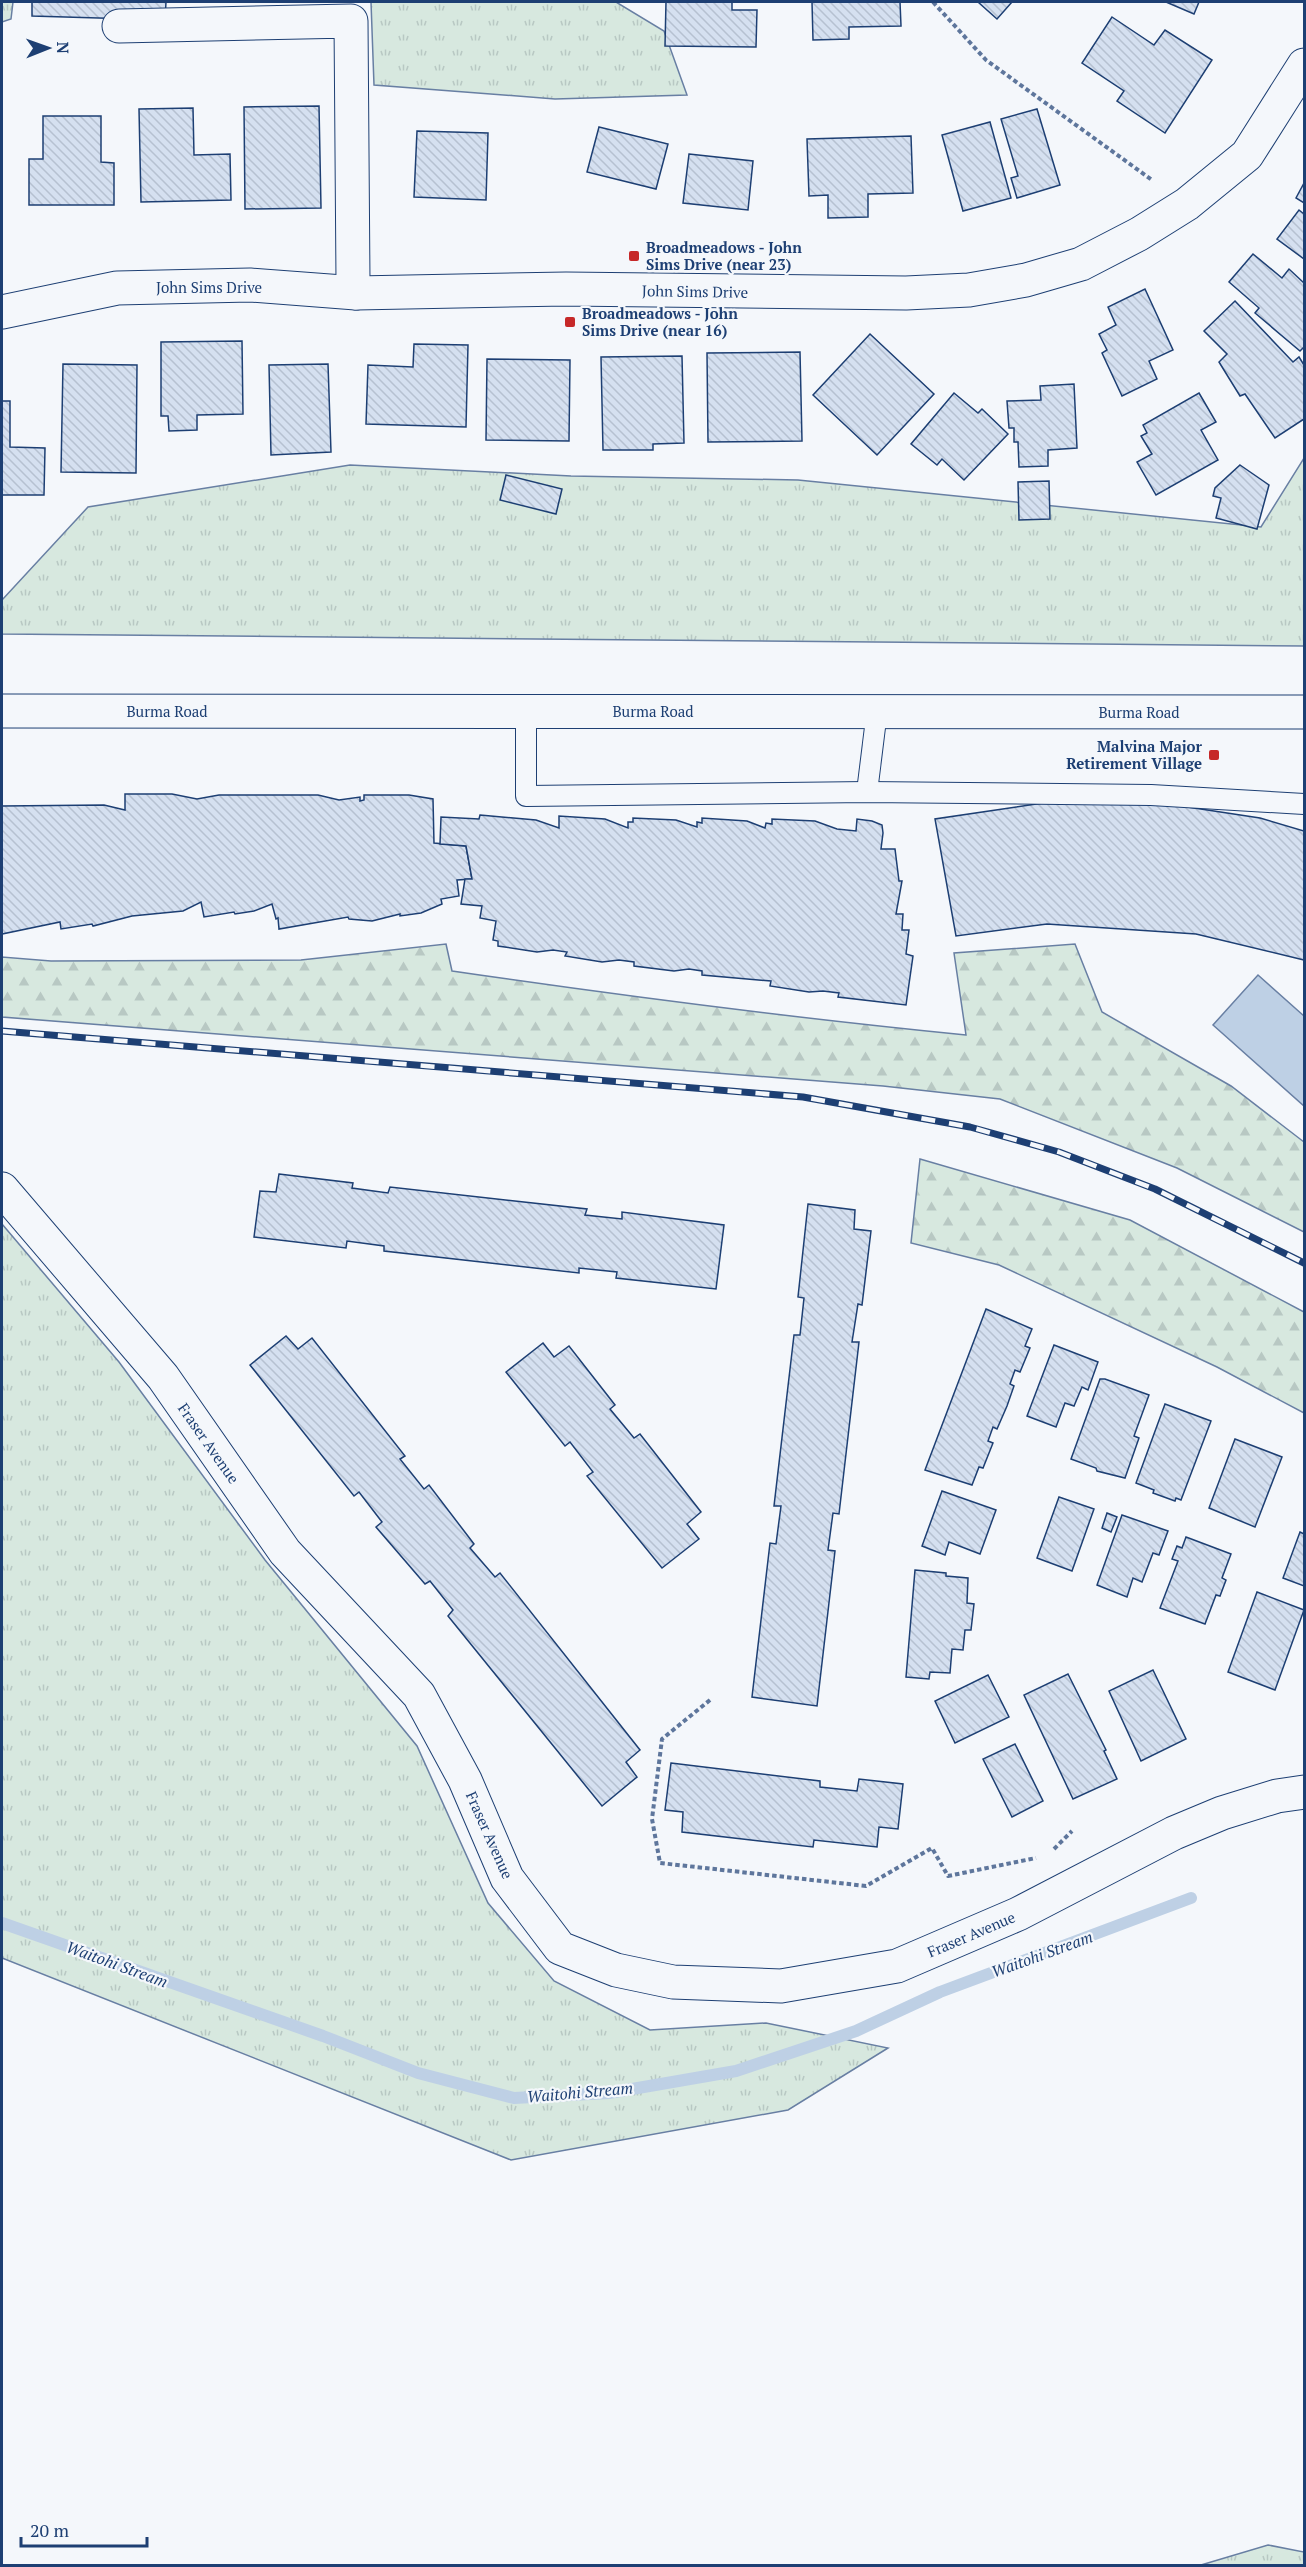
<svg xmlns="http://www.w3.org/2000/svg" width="1306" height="2567" font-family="'PT Serif',serif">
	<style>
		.grass { fill: url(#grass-tufts); stroke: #687fa3; stroke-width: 1.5 }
		.forest { fill: url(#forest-firs); stroke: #687fa3; stroke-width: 1.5 }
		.water { fill: #bed0e5; stroke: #687fa3; stroke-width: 1.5 }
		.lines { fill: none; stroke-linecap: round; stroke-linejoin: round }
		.stream { stroke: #bed0e5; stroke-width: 12 }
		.building { fill: url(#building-back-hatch); stroke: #1d3f73; stroke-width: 1.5 }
		.service-casing { stroke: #1d3f73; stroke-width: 22 }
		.minor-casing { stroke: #1d3f73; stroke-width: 35 }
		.secondary-casing { stroke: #1d3f73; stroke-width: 35 }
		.path { stroke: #5e769c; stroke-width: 4; stroke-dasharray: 4.5 3; stroke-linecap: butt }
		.service { stroke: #f4f7fb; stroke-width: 20 }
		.minor { stroke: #f4f7fb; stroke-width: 33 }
		.secondary { stroke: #f4f7fb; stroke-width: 33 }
		.rail-casing { stroke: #1d3f73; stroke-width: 7 }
		.rail { stroke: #f4f7fb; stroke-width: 4.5; stroke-dasharray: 14; stroke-linecap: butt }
		.poi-dot { fill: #c62828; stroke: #f4f7fb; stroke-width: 2 }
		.labels { text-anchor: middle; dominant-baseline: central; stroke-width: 4.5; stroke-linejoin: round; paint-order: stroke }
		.poi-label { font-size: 15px; font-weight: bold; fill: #1d3f73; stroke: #f4f7fb; text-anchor: start }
		.street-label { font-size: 15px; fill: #1d3f73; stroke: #f4f7fb }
		.water-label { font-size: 16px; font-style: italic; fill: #1d3f73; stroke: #f4f7fb }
	</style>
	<defs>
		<pattern id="grass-tufts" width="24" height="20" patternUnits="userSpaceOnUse" patternTransform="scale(1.5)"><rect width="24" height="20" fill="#d7e8df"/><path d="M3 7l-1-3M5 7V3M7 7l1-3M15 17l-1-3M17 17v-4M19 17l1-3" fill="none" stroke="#b8c8c3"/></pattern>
		<pattern id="forest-firs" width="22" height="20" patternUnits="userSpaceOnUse" patternTransform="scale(1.5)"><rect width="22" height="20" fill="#d7e8df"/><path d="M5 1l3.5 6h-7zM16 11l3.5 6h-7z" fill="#b8c8c3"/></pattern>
		<pattern id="building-back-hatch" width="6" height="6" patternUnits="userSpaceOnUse" patternTransform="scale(1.5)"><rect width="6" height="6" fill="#d5e0f0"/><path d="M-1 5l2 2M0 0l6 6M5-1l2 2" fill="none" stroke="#b6c1d1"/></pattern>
	</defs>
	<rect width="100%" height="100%" fill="#f4f7fb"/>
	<g class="grass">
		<polygon points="2,2 13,2 11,19 2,22"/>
		<polygon points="371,2 616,2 664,31 687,95 555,99 374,85"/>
		<polygon points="1304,458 1304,646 2,634 2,600 88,507 350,465 571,476 798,480 1261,527"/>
		<polygon points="2,1224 119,1362 265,1560 417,1746 488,1903 554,1981 650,2030 766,2023 888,2048 788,2110 511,2160 2,1958"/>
		<polygon points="1268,2545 1304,2552 1304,2565 1201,2565"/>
	</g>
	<g class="forest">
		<path d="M446,944L452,971C623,996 794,1018 966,1035L954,953L1075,944L1102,1012L1231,1086L1304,1142V1232L1177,1168L1000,1099L883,1086L2,1017V957L51,961L301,960Z"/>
		<polygon points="920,1159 1130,1220 1304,1312 1304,1413 1217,1367 999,1265 911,1243"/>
	</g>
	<polygon class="water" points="1258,975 1304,1016 1304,1106 1213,1025"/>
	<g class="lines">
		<polyline class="stream" points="2,1923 323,2036 418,2073 514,2098 609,2093 736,2071 856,2031 940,1992 1191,1898"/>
	</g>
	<g class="building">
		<polygon points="32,2 166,2 165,20 32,16"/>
		<polygon points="666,2 732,2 732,10 757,10 756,47 665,46"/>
		<polygon points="812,2 900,2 901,26 849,27 849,39 813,40"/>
		<polygon points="978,2 1012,2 997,19"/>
		<polygon points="1166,2 1199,2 1194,14"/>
		<polygon points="1112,17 1154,45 1165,30 1212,60 1165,133 1117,101 1124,91 1082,63"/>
		<polygon points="319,106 321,208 245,209 244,107"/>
		<polygon points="193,108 194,155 230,154 231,200 141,202 139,109"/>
		<polygon points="1037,109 1060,185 1017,198 1011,178 1018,176 1001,119"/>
		<polygon points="43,116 101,116 101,162 114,163 114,205 29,205 29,159 43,159"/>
		<polygon points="990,122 1011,198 963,211 942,135"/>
		<polygon points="599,127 668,144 656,189 587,172"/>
		<polygon points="417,131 488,133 486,200 414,197"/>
		<polygon points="911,136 913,193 868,194 868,217 828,218 828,195 809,196 807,139"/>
		<polygon points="689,154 753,161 748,210 683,203"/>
		<polygon points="1304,183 1304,203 1296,198"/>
		<polygon points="1299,210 1304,214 1304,259 1277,239"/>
		<polygon points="1253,254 1282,278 1289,269 1304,283 1304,347 1300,351 1255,313 1259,308 1229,282"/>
		<polygon points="1145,289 1173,350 1149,361 1157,379 1122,396 1102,353 1107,350 1099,334 1116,325 1108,307"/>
		<polygon points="1235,301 1293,362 1299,357 1304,365 1304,419 1275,438 1245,394 1240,396 1219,362 1227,354 1204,331"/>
		<polygon points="870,334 934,394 877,455 813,395"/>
		<polygon points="242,341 243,414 197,415 197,430 169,431 168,416 161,416 161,342"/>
		<polygon points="414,344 468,345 466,427 366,424 368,365 413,367"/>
		<polygon points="800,352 802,441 708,442 707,353"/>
		<polygon points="682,356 684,443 653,444 653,450 603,450 601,357"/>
		<polygon points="487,359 570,360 569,441 486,440"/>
		<polygon points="63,364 137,365 136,473 61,472"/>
		<polygon points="328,364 331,452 271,455 269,365"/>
		<polygon points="1074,384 1077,448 1048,450 1048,466 1019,467 1018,442 1014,442 1014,428 1009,428 1007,401 1041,400 1040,386"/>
		<polygon points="954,393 978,413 982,409 1008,434 964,480 942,459 937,465 911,444"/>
		<polygon points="1199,393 1216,422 1201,430 1218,460 1156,495 1137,462 1152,454 1141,436 1147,433 1143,425"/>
		<polygon points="2,401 10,401 10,447 45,448 44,495 2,495"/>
		<polygon points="1240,465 1269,485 1257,529 1216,518 1221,498 1213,496 1215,488"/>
		<polygon points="506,475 562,489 556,514 500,500"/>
		<polygon points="1049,481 1050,519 1019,520 1018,482"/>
		<polygon points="125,794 172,794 197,799 219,795 318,795 339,800 360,797 360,801 364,800 364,795 409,795 433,799 434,843 466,846 472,879 457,880 459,896 441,899 442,904 421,913 400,916 400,914 372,921 349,919 348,917 279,929 278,918 276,919 272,904 254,911 235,914 234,912 204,917 201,902 183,911 132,916 93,926 92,924 61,929 60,922 2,934 2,806 104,805 125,810"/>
		<polygon points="1148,801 1260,818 1304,831 1304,960 1196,934 1047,924 956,936 935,819 1043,803"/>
		<polygon points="480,815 536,820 559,828 559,816 605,819 628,828 628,822 633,822 633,818 676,820 697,827 697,822 702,823 702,818 747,821 765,828 766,823 772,824 772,819 815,821 837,829 856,831 857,819 872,821 882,825 883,833 881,849 895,849 899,881 902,881 896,914 903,914 902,930 909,930 906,954 913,956 906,1005 838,997 839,993 823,991 809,992 770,986 771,981 702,975 702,971 689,969 674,971 634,966 634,962 619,960 602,962 565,956 567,952 553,950 537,952 498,946 498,941 493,940 496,921 480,918 482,906 461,904 465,879 472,879 466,846 440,844 441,817 479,819"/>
		<polygon points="279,1174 353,1183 352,1188 388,1193 390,1187 587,1209 585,1215 622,1219 622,1212 724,1225 716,1289 616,1278 617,1272 579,1268 579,1273 384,1251 384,1246 347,1241 346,1248 254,1237 260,1191 276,1192"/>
		<polygon points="808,1204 855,1210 854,1229 871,1231 862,1305 858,1304 852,1342 859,1342 839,1514 833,1513 828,1550 835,1551 817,1706 752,1697 770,1543 776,1544 781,1506 774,1506 794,1335 800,1335 804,1298 798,1297"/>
		<polygon points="986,1309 1032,1329 1025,1346 1030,1348 1020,1372 1015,1370 1010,1384 1014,1386 1007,1406 997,1429 993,1427 988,1441 993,1443 983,1468 979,1467 972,1485 925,1470"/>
		<polygon points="286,1336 298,1349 312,1338 405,1456 400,1459 424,1489 429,1485 474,1544 470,1548 495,1577 500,1573 640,1750 626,1762 637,1777 602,1806 448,1616 453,1610 430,1581 425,1584 376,1527 382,1522 359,1492 354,1496 250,1365"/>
		<polygon points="543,1343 554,1357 569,1346 615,1405 610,1409 634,1438 640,1434 701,1512 687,1524 699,1539 662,1568 587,1476 593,1472 570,1442 565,1446 506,1372"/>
		<polygon points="1054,1345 1098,1362 1088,1390 1082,1387 1074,1406 1065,1403 1056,1427 1027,1416"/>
		<polygon points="1100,1379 1105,1379 1149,1395 1134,1436 1139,1438 1125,1478 1097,1471 1096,1468 1071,1459"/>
		<polygon points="1165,1404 1211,1421 1181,1500 1176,1498 1175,1501 1153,1493 1154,1490 1136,1483"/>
		<polygon points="1235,1439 1282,1457 1255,1527 1209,1508"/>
		<polygon points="942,1491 996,1510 980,1554 949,1542 945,1555 922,1546"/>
		<polygon points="1059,1497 1094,1509 1072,1571 1037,1558"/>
		<polygon points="1107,1513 1117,1517 1111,1532 1102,1528"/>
		<polygon points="1122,1515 1168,1531 1159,1555 1153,1553 1142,1582 1133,1578 1127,1597 1097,1585"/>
		<polygon points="1300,1532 1304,1534 1304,1586 1283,1578"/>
		<polygon points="1186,1537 1231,1554 1222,1578 1226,1580 1220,1596 1216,1595 1205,1624 1160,1608 1178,1561 1172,1559 1177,1546 1182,1548"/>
		<polygon points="915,1570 946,1573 946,1576 968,1578 967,1603 974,1604 971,1630 965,1630 963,1650 952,1649 950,1673 930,1672 929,1679 906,1677"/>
		<polygon points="1257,1592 1304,1610 1275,1690 1228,1672"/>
		<polygon points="1153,1670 1186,1739 1141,1761 1109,1691"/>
		<polygon points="1068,1674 1106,1750 1104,1751 1117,1779 1073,1799 1024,1695"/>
		<polygon points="988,1675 1009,1717 955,1743 935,1701"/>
		<polygon points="1015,1744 1043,1801 1012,1817 983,1759"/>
		<polygon points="671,1763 820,1781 820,1787 857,1791 859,1779 903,1784 898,1829 879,1827 877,1847 814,1840 813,1847 682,1832 683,1812 665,1810"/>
	</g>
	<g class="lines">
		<g class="service-casing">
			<g id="service">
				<polyline points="526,710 526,796 867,792 1151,795 1304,804"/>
				<polyline points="867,792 877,711"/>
			</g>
		</g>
		<g class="minor-casing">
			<g id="minor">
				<polyline points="119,26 351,21 353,281 356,293"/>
				<polyline points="2,312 117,288 250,285 356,293 566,289 906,293 969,290 1026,280 1081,264 1139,234 1187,204 1247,155 1304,65"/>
				<polyline points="2,1189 163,1377 285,1552 419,1695 465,1780 507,1878 560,1948 616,1970 673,1982 781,1986 897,1966 1018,1914 1174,1833 1222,1813 1277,1796 1304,1792"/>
			</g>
		</g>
		<g class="secondary-casing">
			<polyline id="secondary" points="2,711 1304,712"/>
		</g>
		<g class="path">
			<polyline points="933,2 986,60 1152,180"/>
			<polyline points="710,1700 662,1739 652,1819 660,1863 866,1886 932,1848 948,1876 1036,1858"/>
			<polyline points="1054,1849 1072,1831"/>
		</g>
		<use href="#service" class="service"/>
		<use href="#minor" class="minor"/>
		<use href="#secondary" class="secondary"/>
		<g class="rail-casing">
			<polyline id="rail" points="2,1031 803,1097 970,1127 1059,1152 1155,1189 1304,1263"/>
		</g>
		<use href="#rail" class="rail"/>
	</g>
	<g class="poi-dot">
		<rect x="628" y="250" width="12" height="12" rx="3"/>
		<rect x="564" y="316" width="12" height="12" rx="3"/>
		<rect x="1208" y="749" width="12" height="12" rx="3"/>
	</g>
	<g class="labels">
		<g class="poi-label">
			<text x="646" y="247">Broadmeadows - John<tspan x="646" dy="17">Sims Drive (near 23)</tspan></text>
			<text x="582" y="313">Broadmeadows - John<tspan x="582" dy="17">Sims Drive (near 16)</tspan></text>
			<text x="1202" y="746" text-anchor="end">Malvina Major<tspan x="1202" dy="17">Retirement Village</tspan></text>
		</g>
		<g class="street-label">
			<text x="209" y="287">John Sims Drive</text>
			<text transform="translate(695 291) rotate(1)">John Sims Drive</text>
			<text x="167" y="711">Burma Road</text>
			<text x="653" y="711">Burma Road</text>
			<text x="1139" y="712">Burma Road</text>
			<text transform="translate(209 1443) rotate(55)">Fraser Avenue</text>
			<text transform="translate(490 1835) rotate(66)">Fraser Avenue</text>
			<text transform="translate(971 1934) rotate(-23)">Fraser Avenue</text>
		</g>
		<g class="water-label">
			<text transform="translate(1042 1954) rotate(-20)">Waitohi Stream</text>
			<text transform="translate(117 1964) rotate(20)">Waitohi Stream</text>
			<text transform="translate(580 2092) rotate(-5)">Waitohi Stream</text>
		</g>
	</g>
	<rect width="1306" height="2567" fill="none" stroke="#1d3f73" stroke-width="6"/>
	<g transform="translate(48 48) rotate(89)" stroke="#f4f7fb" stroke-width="4.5" paint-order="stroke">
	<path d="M0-4.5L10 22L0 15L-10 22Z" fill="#1d3f73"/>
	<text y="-9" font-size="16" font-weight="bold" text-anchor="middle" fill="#1d3f73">N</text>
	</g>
	<path d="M21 2537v9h126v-9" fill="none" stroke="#1d3f73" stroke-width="3"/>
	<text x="30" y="2537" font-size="18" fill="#1d3f73" stroke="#f4f7fb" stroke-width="4.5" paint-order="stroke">20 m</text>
</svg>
